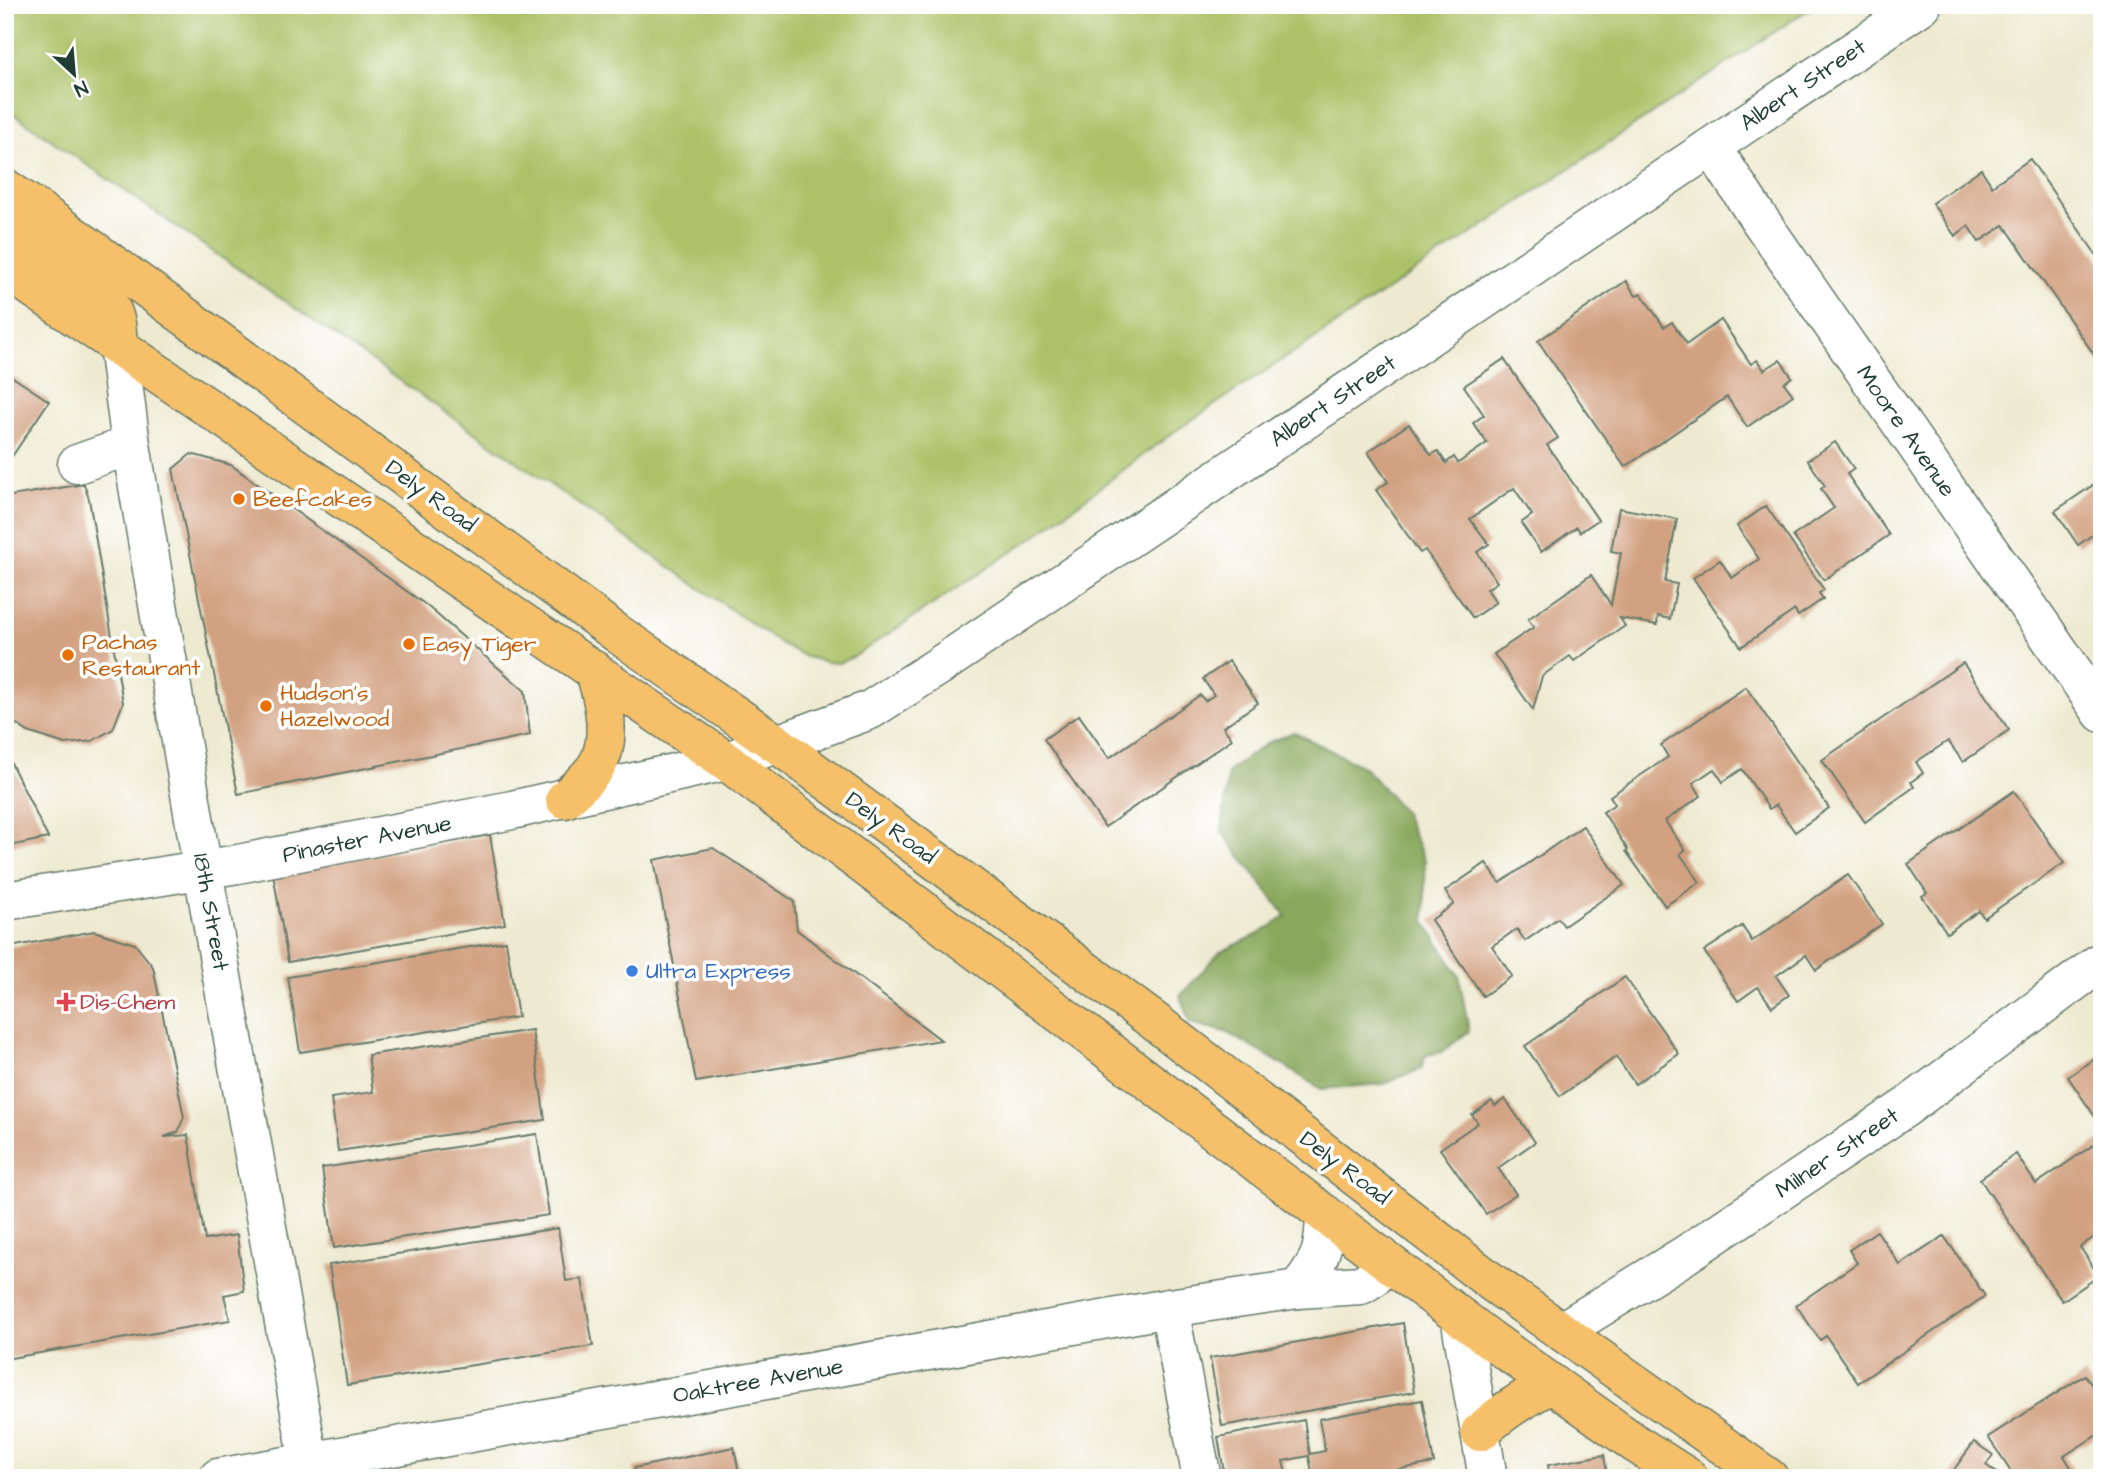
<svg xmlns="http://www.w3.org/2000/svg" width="2107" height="1483" font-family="'Architects Daughter',sans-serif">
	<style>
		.green { fill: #acc267; stroke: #66804e; stroke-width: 2 }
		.forest { fill: #89a85c; stroke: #547248; stroke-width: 2 }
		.building { fill: #d2a181 }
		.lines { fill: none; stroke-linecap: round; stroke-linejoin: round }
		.minor-casing { stroke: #677a6b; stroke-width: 41 }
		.major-casing { stroke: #677a6b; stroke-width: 41 }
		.minor { stroke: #fff; stroke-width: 38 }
		.major { stroke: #f6c06b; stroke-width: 38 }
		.food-dot { fill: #e8710a; stroke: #fff; stroke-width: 2.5 }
		.shop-dot { fill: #3f7fe0; stroke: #fff; stroke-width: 2.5 }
		.health-dot { fill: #e0444e; stroke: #fff; stroke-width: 2.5 }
		.labels { text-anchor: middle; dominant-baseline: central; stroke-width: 7; stroke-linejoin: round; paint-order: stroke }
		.street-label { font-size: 23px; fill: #1f3d34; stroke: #fff }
		.food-label { font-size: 23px; fill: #c56008; stroke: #fff; text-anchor: start }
		.shop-label { font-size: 23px; fill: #366cbe; stroke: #fff; text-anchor: start }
		.health-label { font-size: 23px; fill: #be3a42; stroke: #fff; text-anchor: start }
	</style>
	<rect width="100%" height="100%" fill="#fff"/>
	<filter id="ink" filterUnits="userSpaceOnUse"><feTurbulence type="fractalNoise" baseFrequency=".0143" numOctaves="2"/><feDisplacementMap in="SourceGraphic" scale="14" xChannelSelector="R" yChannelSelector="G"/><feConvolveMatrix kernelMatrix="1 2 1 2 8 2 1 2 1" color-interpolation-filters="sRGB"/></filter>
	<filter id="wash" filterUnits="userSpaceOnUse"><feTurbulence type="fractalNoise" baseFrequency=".00686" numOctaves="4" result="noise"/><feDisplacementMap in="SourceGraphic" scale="28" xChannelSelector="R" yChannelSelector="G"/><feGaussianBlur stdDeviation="1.57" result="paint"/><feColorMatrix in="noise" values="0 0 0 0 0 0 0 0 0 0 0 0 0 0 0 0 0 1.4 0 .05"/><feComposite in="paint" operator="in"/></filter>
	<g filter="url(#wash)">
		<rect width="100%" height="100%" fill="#eeead1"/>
		<polygon class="green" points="5,5 1815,5 1174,432 1031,539 855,656 839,663 827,662 806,657 778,642 5,108"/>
		<polygon class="forest" points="1294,732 1365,768 1403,811 1425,861 1425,921 1459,976 1469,1031 1442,1052 1426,1055 1421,1069 1383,1084 1321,1089 1273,1059 1226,1032 1190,1023 1180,996 1220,952 1261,933 1286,916 1222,832 1228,772 1267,743"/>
		<g id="blocks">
			<g class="building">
				<polygon points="2030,159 2102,263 2102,366 2004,225 1979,242 1968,226 1955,236 1932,203 1981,169 1992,186"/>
				<polygon points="1626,281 1636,296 1641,293 1664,327 1672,322 1687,344 1721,320 1751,364 1757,360 1764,370 1780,360 1792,377 1784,383 1793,395 1747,427 1727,397 1625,467 1538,341"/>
				<polygon points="1504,359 1558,438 1547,445 1598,520 1580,532 1577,527 1541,552 1521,523 1532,515 1514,488 1470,519 1489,544 1477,552 1497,582 1487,589 1496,602 1473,618 1425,550 1420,553 1376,490 1388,482 1368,452 1409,424 1431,455 1438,451 1446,463 1454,457 1458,463 1487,443 1473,423 1484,415 1464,386"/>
				<polygon points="5,372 49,401 5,467"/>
				<polygon points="1835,442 1854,469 1847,474 1889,535 1824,580 1793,536 1834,508 1821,489 1825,486 1808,460"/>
				<polygon points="191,454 231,465 426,605 525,691 530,735 238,794 173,469"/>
				<polygon points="2102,479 2102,537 2098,531 2078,545 2055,511"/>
				<polygon points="84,484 89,499 123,703 113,729 92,741 65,744 28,732 5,716 5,497"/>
				<polygon points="1766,506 1824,590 1819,593 1823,599 1798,616 1795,610 1741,647 1693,578 1720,560 1732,578 1759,559 1737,526"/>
				<polygon points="1619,508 1677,519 1665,582 1677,584 1670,619 1658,616 1657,625 1620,618 1625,626 1574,661 1570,656 1542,676 1533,710 1494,654 1534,627 1528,619 1591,575 1611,605 1621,553 1611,551"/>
				<polygon points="1229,661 1258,703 1223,727 1232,739 1105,827 1044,739 1079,715 1109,758 1200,695 1205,701 1214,695 1203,679"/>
				<polygon points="1963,663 2009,730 1963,762 1948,741 1916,762 1923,773 1911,782 1914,787 1865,822 1822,760"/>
				<polygon points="1746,687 1829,808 1795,832 1776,805 1769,809 1742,769 1723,782 1714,769 1693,783 1701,796 1665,821 1685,850 1680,854 1700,882 1665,906 1626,851 1628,850 1603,812 1615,804 1610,796 1668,757 1661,745"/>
				<polygon points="5,751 48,838 5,847"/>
				<polygon points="2014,791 2064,863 1984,918 1979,911 1947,933 1922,896 1927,893 1908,864"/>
				<polygon points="1583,826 1624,885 1564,926 1558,918 1525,941 1517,929 1492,946 1512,976 1483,996 1431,920 1454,904 1445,891 1486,863 1500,883"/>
				<polygon points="490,835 505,924 288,962 273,873"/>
				<polygon points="713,848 794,901 797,930 941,1040 696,1082 654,860"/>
				<polygon points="1848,875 1882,924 1816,970 1806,955 1776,976 1789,995 1772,1007 1758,987 1738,1001 1704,951 1742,926 1752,941"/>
				<polygon points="94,931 135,944 153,967 184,1117 178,1132 164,1137 188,1135 205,1240 237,1235 244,1291 224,1295 230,1320 5,1359 5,948"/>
				<polygon points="506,941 518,1017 300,1052 288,977"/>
				<polygon points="1625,977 1679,1054 1635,1084 1616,1057 1560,1096 1525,1046"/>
				<polygon points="532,1030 545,1120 338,1151 331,1098 373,1092 368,1055"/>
				<polygon points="2102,1054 2102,1127 2068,1077"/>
				<polygon points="1505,1099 1535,1142 1498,1168 1516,1194 1486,1214 1440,1149 1478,1123 1472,1115 1492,1101 1495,1106"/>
				<polygon points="537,1134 549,1215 334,1248 322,1168"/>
				<polygon points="2102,1139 2102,1236 2100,1233 2080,1247 2099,1276 2062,1301 1980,1179 2016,1154 2036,1184"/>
				<polygon points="558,1228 566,1281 582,1279 593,1346 347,1385 329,1265"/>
				<polygon points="1877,1231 1900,1265 1944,1236 1985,1296 1858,1383 1826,1336 1820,1340 1796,1305 1857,1263 1849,1250"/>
				<polygon points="1403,1323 1414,1392 1222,1426 1210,1358"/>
				<polygon points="2085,1375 2102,1401 2102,1432 2064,1456 2077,1477 2015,1478 1988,1437"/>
				<polygon points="1422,1400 1434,1463 1351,1478 1313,1478 1309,1456 1283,1461 1287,1478 1225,1478 1218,1437 1304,1420 1310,1454 1325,1451 1319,1419"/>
				<polygon points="1974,1442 1993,1455 1986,1465 2003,1478 1948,1478"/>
				<polygon points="734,1447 740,1478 636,1478 634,1468"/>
				<polygon points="1604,1455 1607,1475 1628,1471 1630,1478 1550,1478 1548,1465"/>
			</g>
		</g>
	</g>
	<g filter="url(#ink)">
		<use href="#blocks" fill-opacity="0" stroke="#677a6b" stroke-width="2"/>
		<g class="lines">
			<g class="minor-casing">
				<g id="minor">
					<polyline points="1712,147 1753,210 2102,713"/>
					<polyline points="118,345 131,445 203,871 312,1478"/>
					<polyline points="77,464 131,445"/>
					<polyline points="5,901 238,864 512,810 726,761 777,744 870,710 939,666 1922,5"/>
					<path d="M1298,1289C1321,1259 1324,1252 1325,1214"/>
					<polyline points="1169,1308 1202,1478"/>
					<polyline points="1460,1317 1488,1478"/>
					<polyline points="1562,1331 1682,1257 1905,1108 2102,961"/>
					<polyline points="218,1478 1169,1308 1298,1289 1361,1285 1374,1277 1381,1256"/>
				</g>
			</g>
			<g class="major-casing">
				<g id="major">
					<polyline points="5,188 35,208 160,298 618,634 777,744 1154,1021 1493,1283 1769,1478"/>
					<path d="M5,226C34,245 93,279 110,307C117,319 117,332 118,345"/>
					<polyline points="5,269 726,761 1491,1340 1636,1444 1689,1478"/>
					<path d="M565,799C577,787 595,774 601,757C611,731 603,695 594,670"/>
					<path d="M1480,1432C1503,1411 1525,1397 1552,1384"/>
				</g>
			</g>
			<use href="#minor" class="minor"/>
			<use href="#major" class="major"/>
		</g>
	</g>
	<g class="food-dot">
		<circle cx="239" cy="499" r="7"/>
		<circle cx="409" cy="644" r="7"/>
		<circle cx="68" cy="655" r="7"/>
		<circle cx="266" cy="706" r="7"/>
	</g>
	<circle class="shop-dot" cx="632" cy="971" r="7"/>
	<path class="health-dot" d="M62.5 991.5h7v7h7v7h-7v7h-7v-7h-7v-7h7z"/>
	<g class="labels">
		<g class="street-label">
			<text transform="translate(1803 85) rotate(-34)">Albert Street</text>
			<text transform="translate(1333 401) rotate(-34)">Albert Street</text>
			<text transform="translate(1906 431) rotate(55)">Moore Avenue</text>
			<text transform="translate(431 496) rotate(36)">Dely Road</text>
			<text transform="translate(891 828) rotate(36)">Dely Road</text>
			<text transform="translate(367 839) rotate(-11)">Pinaster Avenue</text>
			<text transform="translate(211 912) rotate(80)">18th Street</text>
			<text transform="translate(1837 1153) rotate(-34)">Milner Street</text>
			<text transform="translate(1345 1168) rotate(37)">Dely Road</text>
			<text transform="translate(758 1381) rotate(-10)">Oaktree Avenue</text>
		</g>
		<g class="food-label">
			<text x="253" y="499">Beefcakes</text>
			<text x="82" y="642">Pachas<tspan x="82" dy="26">Restaurant</tspan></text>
			<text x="423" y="644">Easy Tiger</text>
			<text x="280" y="693">Hudson's<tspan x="280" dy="26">Hazelwood</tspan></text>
		</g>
		<g class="shop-label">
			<text x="646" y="971">Ultra Express</text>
		</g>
		<g class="health-label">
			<text x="80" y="1002">Dis-Chem</text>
		</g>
	</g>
	<rect width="2107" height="1483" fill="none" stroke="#fff" stroke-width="28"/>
	<g transform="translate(74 74) rotate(154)" stroke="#ffffff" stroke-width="5" paint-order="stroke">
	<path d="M0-5L12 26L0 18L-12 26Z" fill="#1f3d34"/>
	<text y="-10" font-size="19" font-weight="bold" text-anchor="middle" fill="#1f3d34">N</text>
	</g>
</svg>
